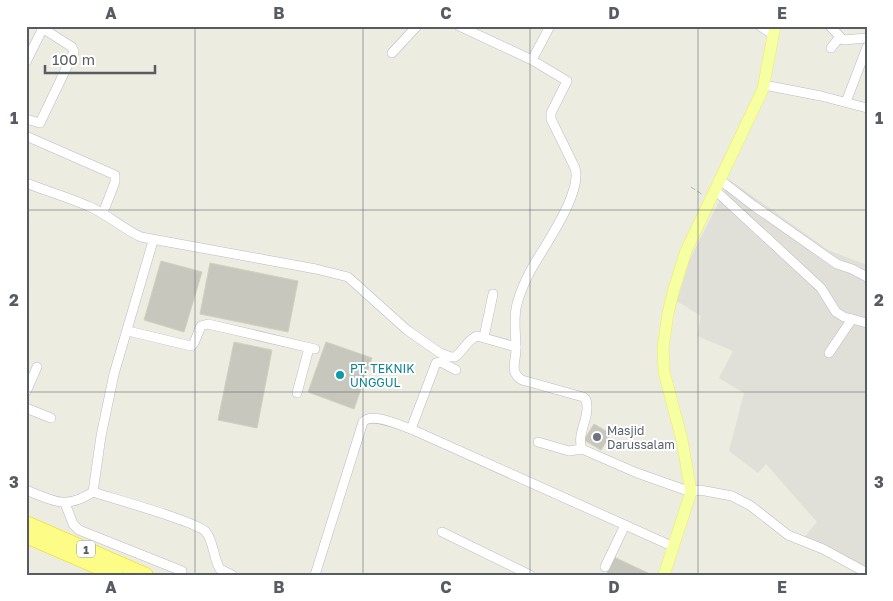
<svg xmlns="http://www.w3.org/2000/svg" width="893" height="601" font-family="'Golos Text',sans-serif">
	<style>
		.industrial { fill: #e0dfd8 }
		.building { fill: #c7c7bd; stroke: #d1d0bf }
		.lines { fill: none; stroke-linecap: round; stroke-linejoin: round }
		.minor-casing { stroke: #bbbcc2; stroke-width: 10 }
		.major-casing { stroke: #f1ec54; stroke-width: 12 }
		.highway-casing { stroke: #edde00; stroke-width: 15 }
		.path { stroke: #95c5af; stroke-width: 1; stroke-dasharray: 5 2.5; stroke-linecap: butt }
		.minor { stroke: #fff; stroke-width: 9 }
		.major { stroke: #f7ffa3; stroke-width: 11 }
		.highway { stroke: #fdfc87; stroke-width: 14 }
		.grid { fill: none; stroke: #595b62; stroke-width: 1; stroke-opacity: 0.55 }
		.culture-dot { fill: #0f9aa8; stroke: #fff; stroke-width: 2 }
		.worship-dot { fill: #6b7280; stroke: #fff; stroke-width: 2 }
		.labels { text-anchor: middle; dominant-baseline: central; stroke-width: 4; stroke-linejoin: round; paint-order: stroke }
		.shield { fill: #fff; stroke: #8b8c91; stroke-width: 1 }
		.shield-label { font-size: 11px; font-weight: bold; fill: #595b62 }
		.culture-label { font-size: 12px; fill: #0d838f; stroke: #fff; text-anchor: start }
		.worship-label { font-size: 12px; fill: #5b616d; stroke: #fff; text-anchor: start }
		.neatline { fill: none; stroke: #595b62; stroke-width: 2 }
		.grid-label { font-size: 16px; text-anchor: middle; font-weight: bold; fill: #595b62 }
	</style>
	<rect width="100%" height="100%" fill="#ecece0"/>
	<polygon class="industrial" points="730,180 828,250 867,265 867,575 803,539 817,522 766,464 758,473 729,451 744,393 719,378 733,351 697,336 701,316 677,301 690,259"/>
	<g class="building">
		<polygon points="161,261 202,272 184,332 144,320"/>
		<polygon points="210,263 298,281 288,332 200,314"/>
		<polygon points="234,342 272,350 257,428 218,420"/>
		<polygon points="326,342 372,358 354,409 308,392"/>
		<polygon points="594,424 611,434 601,450 584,440"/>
		<polygon points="614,557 652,575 606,575"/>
	</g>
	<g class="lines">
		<g class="minor-casing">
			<g id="minor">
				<path d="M459,26L532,60L567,81L551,113V119L575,168C583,192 544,247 532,268C526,279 520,292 517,304C513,318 516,334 516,349C516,362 509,372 522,380L583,397L586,400C591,417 576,433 582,449L637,473L691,492L700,490L732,496L751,506L788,535L823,549L867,573"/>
				<polyline points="760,26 774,35"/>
				<polyline points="830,26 843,40 867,38"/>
				<polyline points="831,48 839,38"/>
				<polyline points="392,53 417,26"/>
				<polyline points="532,60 549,28 547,26"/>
				<polyline points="26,62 44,26"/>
				<polyline points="764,85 821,96 867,108"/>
				<polyline points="846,102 867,47"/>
				<polyline points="26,119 40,123 74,52 72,47 42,28"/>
				<polyline points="26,136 115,175 115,182 103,213"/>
				<polyline points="719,179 754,206 837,264 852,269 867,277"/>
				<path d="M26,183C46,191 68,197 88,206C107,214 122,228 141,237L316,269L348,277L407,330L440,353L451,357H455C463,351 468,339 477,336L516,347"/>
				<polyline points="715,190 821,288 836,312 844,317 867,323"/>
				<polyline points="128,331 191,346 194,343 201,326 208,324 315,349"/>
				<polyline points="484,337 493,294"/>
				<polyline points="829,353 852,319"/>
				<polyline points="26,392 37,367"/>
				<polyline points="297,393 309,348"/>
				<polyline points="26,408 51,418"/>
				<polyline points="411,429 436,363 441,362 456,370"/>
				<polyline points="538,442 569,451 582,449"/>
				<path d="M26,490C54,501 65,510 93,492L101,436L114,374L153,241"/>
				<path d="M93,492C111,498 198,522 206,532C214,542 213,558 220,569L232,575"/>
				<polyline points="65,503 73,524 79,530 182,571"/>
				<polyline points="442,532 530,575"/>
				<polyline points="605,567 625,525"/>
				<path d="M315,575L363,422C372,412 399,425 411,429L674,547"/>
			</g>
		</g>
		<g class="major-casing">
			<polyline id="major" points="664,575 691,492 682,440 664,372 663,348 668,313 674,289 686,251 763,89 775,26"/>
		</g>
		<g class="highway-casing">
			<g id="highway">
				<polyline points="26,523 146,575"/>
				<polyline points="26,536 116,575"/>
			</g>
		</g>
		<polyline class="path" points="691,187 703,195"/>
		<use href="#minor" class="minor"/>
		<use href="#major" class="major"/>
		<use href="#highway" class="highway"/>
	</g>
	<path class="grid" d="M195,26V575M363,26V575M530,26V575M698,26V575M26,210H867M26,392H867"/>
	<circle class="culture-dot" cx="340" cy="375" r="5"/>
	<circle class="worship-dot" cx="597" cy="437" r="5"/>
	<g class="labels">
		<rect class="shield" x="77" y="540.5" width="18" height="17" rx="4"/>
		<g class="shield-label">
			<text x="86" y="549">1</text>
		</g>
		<g class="culture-label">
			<text x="350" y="368">PT. TEKNIK<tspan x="350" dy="14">UNGGUL</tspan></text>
		</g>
		<g class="worship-label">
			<text x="607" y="430">Masjid<tspan x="607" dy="14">Darussalam</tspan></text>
		</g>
	</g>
	<rect width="893" height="601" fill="none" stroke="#ffffff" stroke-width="55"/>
	<path d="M45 65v8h110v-8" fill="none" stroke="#595b62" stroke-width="2.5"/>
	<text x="52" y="65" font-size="15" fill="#595b62" stroke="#ffffff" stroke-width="4" paint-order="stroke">100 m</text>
	<rect x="28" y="28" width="838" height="546" class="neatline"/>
	<g class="grid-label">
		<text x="111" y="19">A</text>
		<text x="279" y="19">B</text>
		<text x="446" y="19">C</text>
		<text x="614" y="19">D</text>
		<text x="782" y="19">E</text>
		<text x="14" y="124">1</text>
		<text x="879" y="124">1</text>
		<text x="14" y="306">2</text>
		<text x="879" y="306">2</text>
		<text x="14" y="488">3</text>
		<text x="879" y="488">3</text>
		<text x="111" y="593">A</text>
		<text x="279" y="593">B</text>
		<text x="446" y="593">C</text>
		<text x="614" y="593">D</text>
		<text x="782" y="593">E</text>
	</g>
</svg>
